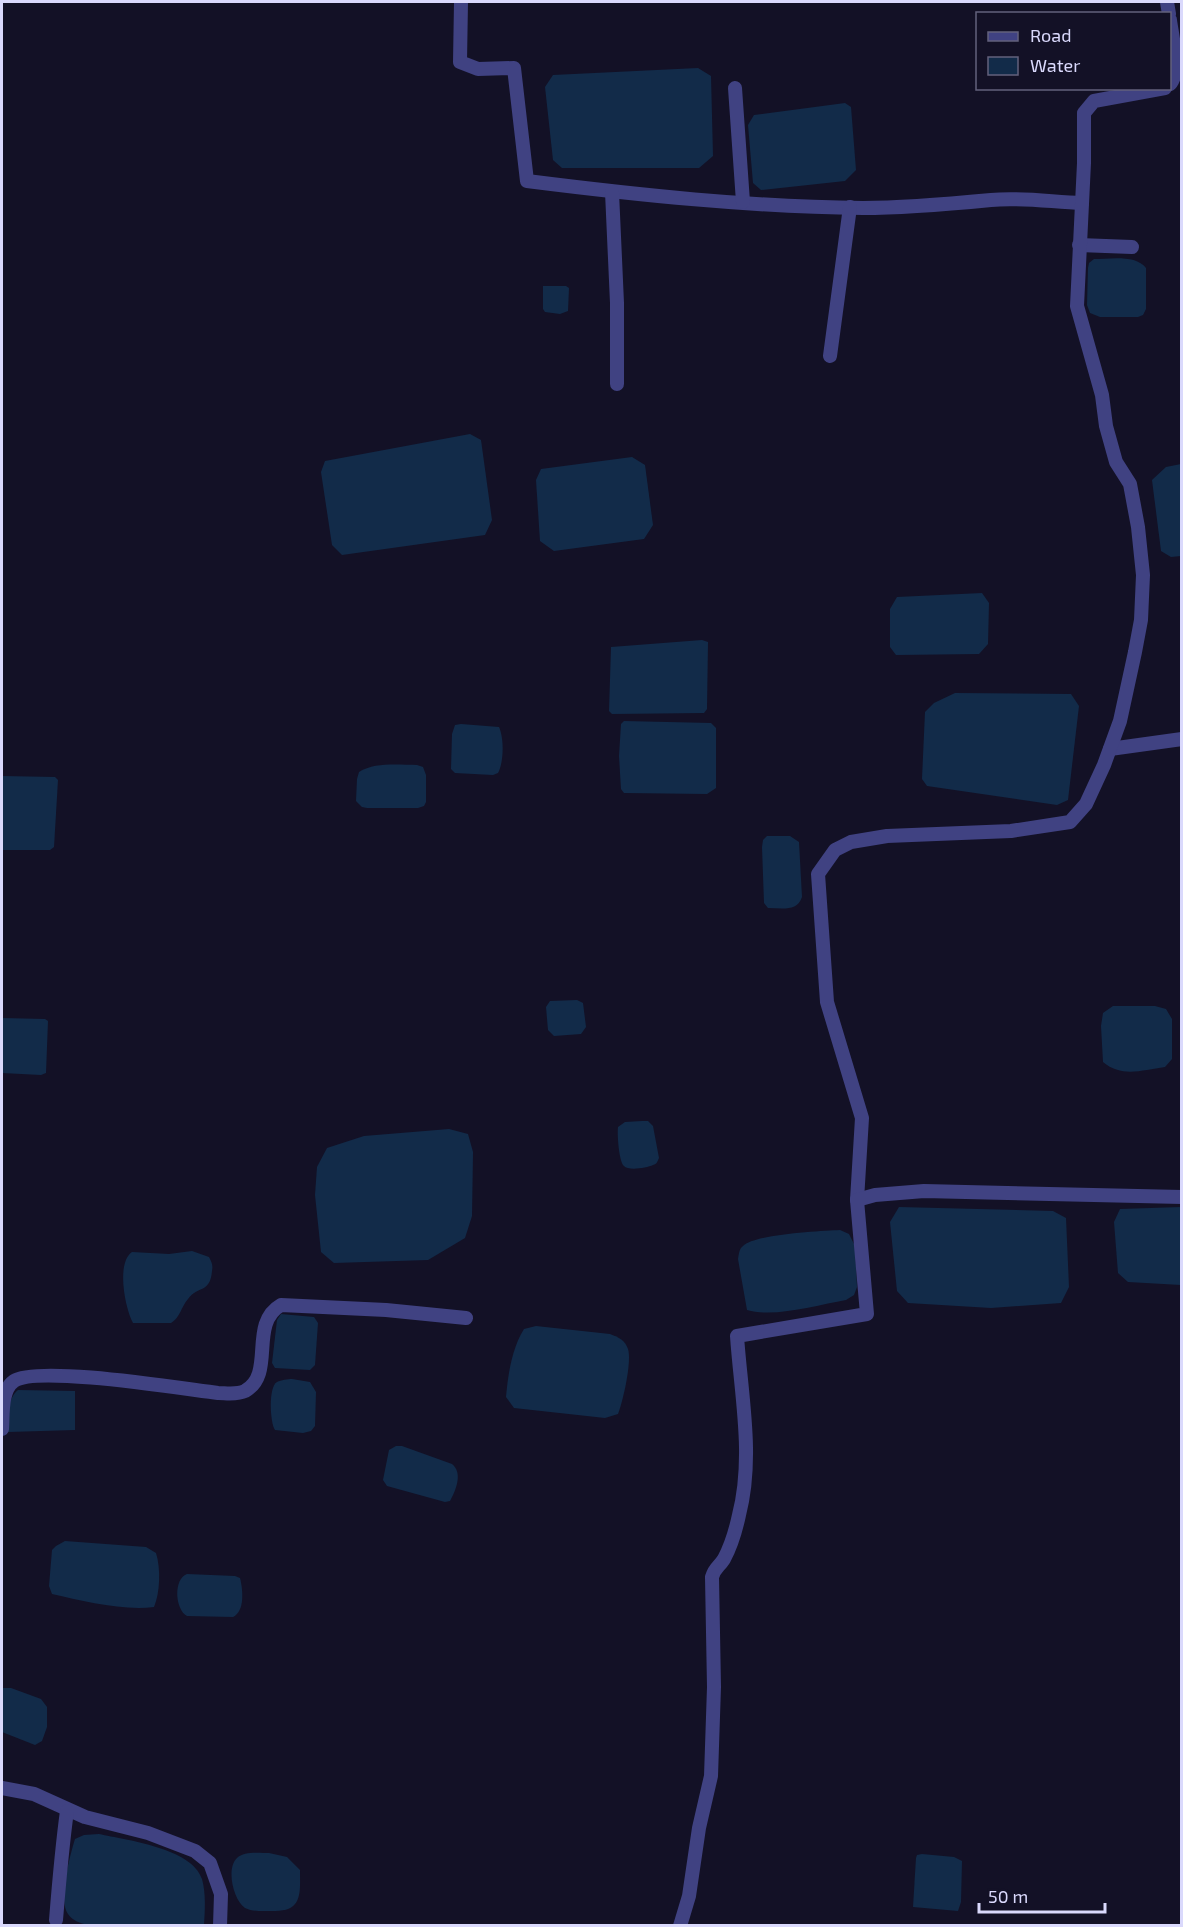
<svg xmlns="http://www.w3.org/2000/svg" width="1183" height="1927" font-family="'Exo 2',sans-serif">
	<style>
		.water { fill: #122b49 }
		.lines { fill: none; stroke-linecap: round; stroke-linejoin: round }
		.minor { stroke: #404282; stroke-width: 14 }
	</style>
	<rect width="100%" height="100%" fill="#131126"/>
	<g class="water">
		<polygon points="698,68 711,76 713,156 699,168 562,168 553,160 545,87 553,75"/>
		<polygon points="845,103 851,107 856,170 845,181 761,190 753,183 748,125 754,115"/>
		<path d="M1094,259C1109,259 1136,254 1146,268V309L1143,315L1138,317H1100L1090,313L1087,305L1088,268L1089,263Z"/>
		<polygon points="543,286 566,286 569,288 568,311 560,314 545,312 543,309"/>
		<polygon points="470,434 481,440 492,520 485,535 342,555 332,545 321,472 325,461"/>
		<polygon points="632,457 645,465 653,525 644,539 554,551 540,541 536,480 541,469"/>
		<polygon points="1181,464 1181,556 1171,557 1161,551 1152,480 1166,467"/>
		<polygon points="982,593 989,603 988,644 979,654 896,655 890,647 890,609 897,597"/>
		<polygon points="702,640 708,642 707,709 704,713 612,714 609,711 611,647"/>
		<polygon points="955,693 1071,694 1079,706 1068,800 1057,805 927,786 922,779 925,712 934,703"/>
		<polygon points="624,721 711,723 716,728 716,788 707,794 624,793 621,789 619,756 621,724"/>
		<path d="M461,724L499,727C504,738 504,762 498,773L493,775L455,773L451,769L452,734L455,725Z"/>
		<path d="M417,765L423,767L426,775V802L424,806L418,808H367L362,807L356,801L357,779L359,772C375,762 398,765 417,765Z"/>
		<polygon points="2,776 55,777 58,780 54,847 50,850 2,850"/>
		<path d="M767,836H790L799,842L802,897C797,912 782,908 768,908L764,903L762,847L763,840Z"/>
		<polygon points="577,1000 583,1003 586,1027 581,1034 554,1036 548,1030 546,1007 550,1001"/>
		<path d="M1113,1006H1155L1166,1009L1172,1019V1059L1165,1067C1142,1070 1122,1078 1103,1062L1101,1026L1103,1013Z"/>
		<polygon points="2,1018 45,1019 48,1021 46,1073 41,1075 2,1073"/>
		<path d="M642,1121H648L653,1126L659,1158C657,1162 657,1164 653,1165C647,1168 628,1171 624,1166C619,1162 617,1134 618,1127L625,1122Z"/>
		<polygon points="449,1129 468,1134 473,1152 472,1216 465,1238 428,1260 334,1263 321,1252 315,1195 317,1167 327,1148 364,1136"/>
		<polygon points="899,1207 1053,1211 1066,1218 1069,1287 1061,1303 991,1308 908,1303 897,1291 890,1222"/>
		<polygon points="1181,1207 1181,1285 1128,1282 1118,1273 1114,1222 1120,1209"/>
		<path d="M840,1230L849,1234L855,1246L857,1287L854,1295L846,1300C817,1305 775,1318 747,1310L738,1259C739,1254 739,1249 743,1246C755,1234 821,1231 840,1230Z"/>
		<path d="M192,1251L209,1257C212,1263 213,1265 212,1271C210,1294 198,1285 188,1299C181,1307 180,1318 171,1323H133C125,1308 116,1263 132,1252L169,1254Z"/>
		<polygon points="281,1314 314,1317 318,1323 315,1365 310,1370 275,1368 272,1363 277,1320"/>
		<path d="M536,1326L610,1334C618,1337 625,1340 628,1349C632,1362 623,1401 618,1414L605,1418L514,1408L506,1397C508,1374 512,1348 524,1329Z"/>
		<path d="M292,1379L310,1382L316,1392L315,1426L311,1431L303,1433L275,1430C270,1423 268,1387 277,1382C281,1380 288,1379 292,1379Z"/>
		<path d="M18,1390L75,1391V1430L8,1432C7,1418 7,1399 18,1390Z"/>
		<path d="M396,1446H402L452,1464C463,1473 456,1490 450,1501L445,1502L387,1486L383,1480L389,1450Z"/>
		<path d="M65,1541L146,1547L156,1553C161,1569 160,1593 154,1607C123,1611 83,1601 52,1594L49,1586L52,1550L56,1546Z"/>
		<path d="M187,1574L235,1576L240,1578C243,1590 245,1611 233,1617L187,1616C175,1610 173,1579 187,1574Z"/>
		<polygon points="3,1688 11,1688 41,1699 47,1707 47,1727 42,1741 35,1745 2,1732 2,1689"/>
		<path d="M99,1834C126,1840 192,1848 202,1879C206,1893 205,1911 204,1925H88C80,1923 73,1921 68,1914C58,1900 70,1855 75,1839L84,1835Z"/>
		<path d="M269,1853L287,1857L300,1870C300,1893 303,1912 273,1911C264,1911 253,1912 245,1908C233,1900 226,1868 237,1858C244,1851 259,1853 269,1853Z"/>
		<polygon points="922,1854 954,1857 962,1861 961,1902 958,1911 913,1907 916,1858 917,1855"/>
	</g>
	<g class="lines">
		<g class="minor">
			<path d="M461,2L460,62L478,69L514,68L527,181C638,195 751,207 863,208C906,208 949,204 991,200C1021,197 1052,202 1082,203"/>
			<polyline points="1167,2 1169,14"/>
			<path d="M1170,20C1172,36 1181,72 1170,84"/>
			<polyline points="735,88 743,202"/>
			<polyline points="612,192 617,303 617,384"/>
			<polyline points="1079,245 1132,247"/>
			<polyline points="830,356 850,207"/>
			<polyline points="1110,749 1182,739"/>
			<polyline points="857,1200 862,1118 827,1002 818,874 835,850 851,842 887,836 1011,831 1070,822 1086,804 1104,765 1120,721 1135,652 1141,620 1143,575 1138,527 1130,484 1116,462 1106,426 1102,395 1077,306 1084,163 1084,113 1094,101 1165,88"/>
			<path d="M2,1429C3,1414 1,1390 14,1381C37,1365 184,1389 218,1393C226,1393 237,1395 245,1391C276,1374 248,1324 281,1305L386,1310L466,1318"/>
			<polyline points="2,1788 34,1794 85,1817 148,1833 195,1851 210,1863 221,1894 220,1926"/>
			<path d="M56,1920C59,1883 62,1847 67,1811"/>
			<path d="M680,1926L689,1896L699,1828L711,1776L714,1687L712,1577C715,1567 719,1567 724,1559C731,1546 736,1529 739,1515C754,1457 741,1395 737,1336L867,1314L857,1200L875,1195L924,1191L1182,1197"/>
		</g>
	</g>
	<rect width="1183" height="1927" fill="none" stroke="#dad9fc" stroke-width="6"/>
	<rect x="976" y="12" width="195" height="78" fill="#131126" stroke="#63617c" stroke-width="1.5"/>
	<rect x="988" y="32" width="30" height="9" fill="#404282" stroke="#63617c" stroke-width="1.5"/>
	<text x="1030" y="42" font-size="18" fill="#dad9fc">Road</text>
	<rect x="988" y="57" width="30" height="18" fill="#122b49" stroke="#63617c" stroke-width="1.5"/>
	<text x="1030" y="72" font-size="18" fill="#dad9fc">Water</text>
	<path d="M979 1903v9h126v-9" fill="none" stroke="#dad9fc" stroke-width="3"/>
	<text x="988" y="1903" font-size="18" fill="#dad9fc" stroke="#131126" stroke-width="4.5" paint-order="stroke">50 m</text>
</svg>
